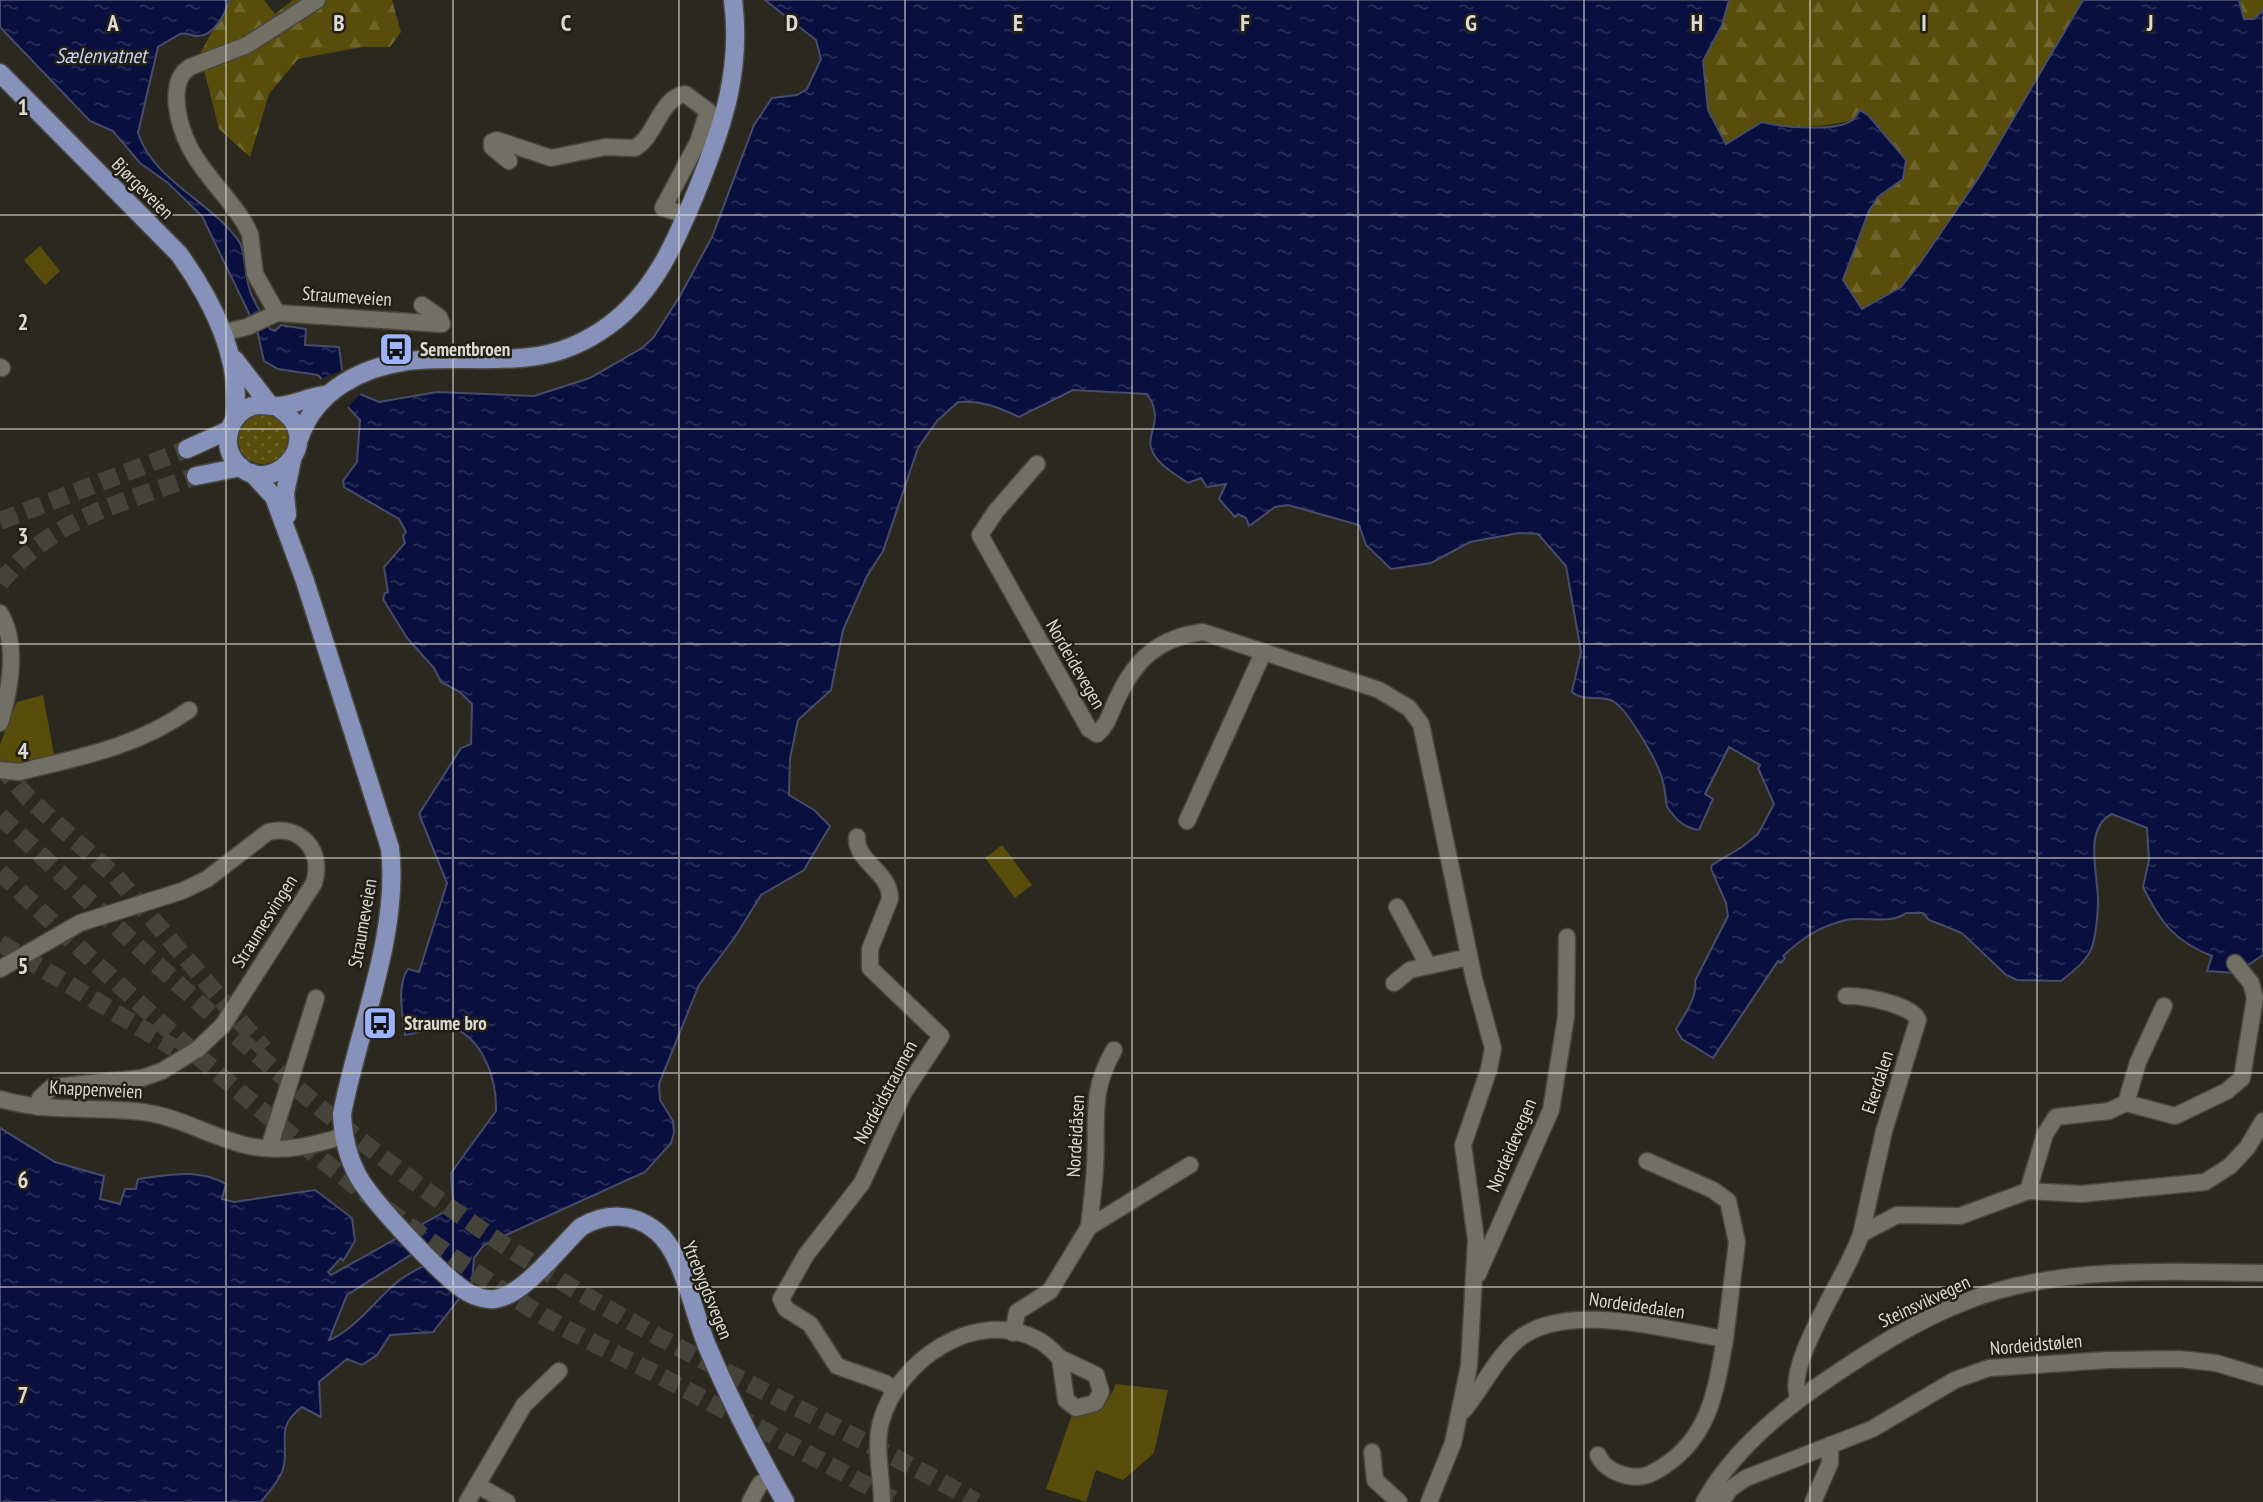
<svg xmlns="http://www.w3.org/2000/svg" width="2263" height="1502" font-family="'PT Sans Narrow',sans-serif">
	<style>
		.grass { fill: url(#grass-dots) }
		.forest { fill: url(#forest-firs) }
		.green { fill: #584d0b }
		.water { fill: url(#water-ripples); stroke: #484c6b; stroke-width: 2; fill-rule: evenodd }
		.pier { fill: #2b291f }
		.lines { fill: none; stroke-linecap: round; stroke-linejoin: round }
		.major-tunnel { stroke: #45443a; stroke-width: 18; stroke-dasharray: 18 9; stroke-linecap: butt }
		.minor-casing { stroke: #48463e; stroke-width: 19 }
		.major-casing { stroke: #48463e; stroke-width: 21 }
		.minor { stroke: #727064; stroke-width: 16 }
		.major { stroke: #8692ba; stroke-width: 18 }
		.grid { fill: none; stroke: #dbdad3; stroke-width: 2; stroke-opacity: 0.55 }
		.labels { text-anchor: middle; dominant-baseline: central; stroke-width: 5; stroke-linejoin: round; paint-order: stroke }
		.street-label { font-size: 19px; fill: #dbdad3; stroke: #222016 }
		.poi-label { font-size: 19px; font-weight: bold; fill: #dbdad3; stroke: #222016; text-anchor: start }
		.water-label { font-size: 21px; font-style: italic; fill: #c7d3f4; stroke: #222016 }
		.grid-label { font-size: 23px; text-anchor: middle; font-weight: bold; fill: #dbdad3; stroke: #222016; stroke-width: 5; stroke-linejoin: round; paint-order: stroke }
	</style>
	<defs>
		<pattern id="grass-dots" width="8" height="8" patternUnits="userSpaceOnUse" patternTransform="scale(1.75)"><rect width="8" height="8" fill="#584d0b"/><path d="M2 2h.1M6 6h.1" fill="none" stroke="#6f662e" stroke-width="1.8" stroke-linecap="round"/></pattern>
		<pattern id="forest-firs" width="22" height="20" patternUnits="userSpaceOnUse" patternTransform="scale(1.75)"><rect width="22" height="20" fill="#584d0b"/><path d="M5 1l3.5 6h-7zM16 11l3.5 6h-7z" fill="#6f662e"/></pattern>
		<pattern id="water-ripples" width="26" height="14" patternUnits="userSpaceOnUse" patternTransform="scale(1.75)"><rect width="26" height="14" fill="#090f3e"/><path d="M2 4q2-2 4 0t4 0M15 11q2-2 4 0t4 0" fill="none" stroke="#2c3159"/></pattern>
	</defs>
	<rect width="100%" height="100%" fill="#2b291f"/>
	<circle class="grass" cx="263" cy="439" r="25"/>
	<g class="forest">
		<polygon points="229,0 264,0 275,14 293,0 392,0 401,32 390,47 362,47 298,59 269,94 250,157 219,129 200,54"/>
		<path d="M1729,0H2083L1979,177L1920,263L1901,287L1862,309L1843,281L1869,211L1878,197L1903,179L1859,111L1853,120C1822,127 1793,130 1762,122L1726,144L1708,110L1703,61L1722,25Z"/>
		<polygon points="2239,0 2263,0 2263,10 2254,19 2243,19"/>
	</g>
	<g class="green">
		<polygon points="40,246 60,271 45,285 24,260"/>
		<polygon points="43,695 55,760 25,768 0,766 0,744 17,702"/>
		<polygon points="1002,845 1032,885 1015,898 985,858"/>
		<path d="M1116,1384L1168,1390L1154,1453L1123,1480L1096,1470L1086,1502L1046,1489L1074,1409C1098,1421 1107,1404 1116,1384Z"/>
	</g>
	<path class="water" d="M0,0H229C226,13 213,38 196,36C189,35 187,32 180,34L158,47L138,133C154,182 212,201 240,243C245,252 245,278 250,291C255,304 263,317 270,329L275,331L281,325L306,329L305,345L339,347L342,370L360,394L379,402L437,392L534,396L590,378L642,348L653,338L680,296L712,237L754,125L772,98L797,95L807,89L821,59L816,40L765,0H1729L1722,25L1703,61L1708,110L1726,144L1762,122C1782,127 1837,133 1854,119C1856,117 1858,113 1860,110L1869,116L1906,160L1903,179L1878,197L1869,211L1843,280L1862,309L1901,287L1920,263L1979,177L2083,0H2239L2244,19H2254L2263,10V955L2236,973L2207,971L2212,956C2174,941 2161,923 2143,887L2149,860L2147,828L2112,814C2083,828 2098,874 2098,900C2098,914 2096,931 2093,944C2089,960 2073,971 2061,981L2017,980L2006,975L1962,933L1929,920L1923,913H1906C1891,925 1865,916 1846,920C1820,926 1802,938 1783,956L1785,958L1781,963L1778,961L1713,1058L1682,1039L1676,1029C1684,1016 1698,996 1695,981L1728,916L1726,903L1711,869L1712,865L1742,847L1758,834L1774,804L1758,768L1760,765L1729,747L1705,794L1713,799L1699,830C1683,828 1676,819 1667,807C1665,794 1665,783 1659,770C1653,755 1627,709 1613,701C1600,694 1585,703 1572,692L1581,652L1566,566L1538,534L1519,533L1470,542L1431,563L1391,569L1366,545L1359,525L1288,505L1275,507L1249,526L1246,518L1238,514L1235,517L1219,499L1226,484L1207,487L1201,478L1188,483C1175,474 1156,464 1151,448C1146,434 1165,419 1147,394L1073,390L1019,417C998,407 981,400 958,402L937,421L918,448L883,551L867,576L843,630L831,690L798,720L790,759L789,795L814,810L830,826L804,870L761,895L735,937L699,985L659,1084L660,1100L673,1121L674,1133L671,1143L645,1172L484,1245L474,1258L472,1282L433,1332L390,1335L377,1355L362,1365L347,1359L319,1382L321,1417L302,1407C274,1428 290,1442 283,1469C280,1480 268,1493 261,1502H0V1128L55,1162L104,1176L100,1199L120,1204L125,1189H136L138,1179C170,1175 197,1168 226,1184L222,1199L234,1202L315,1190L352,1218L355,1241L343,1261L341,1258L328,1272L331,1275L453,1207L451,1173L496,1111C497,1079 482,1034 448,1027C434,1024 419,1034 405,1035C403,1016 396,986 408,969L419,972L447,883L419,814L461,748L471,744L472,704L460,692L441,682L434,668L407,638L383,599L385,593L388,592L384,567L405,543L403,536L406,532L399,519L344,487L343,481L357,462L360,420L318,375L278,369L264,361L257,330L202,216L168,183L140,163L113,131L90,121L0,27ZM437,1242L443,1244V1248C432,1266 412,1269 396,1283C378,1298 351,1333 329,1340L347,1295L425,1246Z"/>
	<polygon class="pier" points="342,370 363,391 346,409 319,380"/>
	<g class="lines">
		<g class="major-tunnel">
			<polyline points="0,521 187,449"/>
			<path d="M0,583C53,517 120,504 196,476"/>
			<polyline points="0,765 28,798 116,877 264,1049"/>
			<path d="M0,816C177,985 355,1157 566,1284C669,1347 779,1397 886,1453C916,1469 947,1484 976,1502"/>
			<path d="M0,872C166,1033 338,1188 535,1311C574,1335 617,1354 658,1375C738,1417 818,1459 898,1502"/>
			<polyline points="0,943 174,1048"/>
		</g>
		<g class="minor-casing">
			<g id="minor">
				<path d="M509,161L492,147V142L497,140L551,158L605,147L635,148C656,136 660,98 685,94L708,111L698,142L663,208L686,215"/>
				<path d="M277,313L255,274L250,234L245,224C230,198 203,174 190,148C179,127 166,82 190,67L247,45L317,0"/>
				<polyline points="222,333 247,327 277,313 442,324 439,317 422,305"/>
				<polyline points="0,367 2,368"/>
				<path d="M1037,464L996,511L980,535L1089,729L1097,734C1109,724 1111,710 1118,697C1136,658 1161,637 1203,632L1379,690L1409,708L1421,724L1474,979L1493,1048L1489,1069L1463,1145L1476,1240L1469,1366L1453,1443L1429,1502"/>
				<path d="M0,613C19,645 10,690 0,723"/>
				<path d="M0,770L19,772C80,757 137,747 189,710"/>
				<polyline points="1187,821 1263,653"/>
				<path d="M857,837C855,862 891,872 890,899L870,949V968L941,1036L904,1092L862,1183L806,1255L781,1299L786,1309L810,1324L837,1366L885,1383L893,1389"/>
				<polyline points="1397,907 1428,965"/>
				<path d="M0,969L80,923L182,891L207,879L268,832C301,824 324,851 314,883L223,1025L198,1049L162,1071L142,1078L52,1087L40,1098L38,1107"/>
				<polyline points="1394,983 1410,970 1469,957"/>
				<path d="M1846,996C1862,995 1913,1005 1918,1020L1884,1131L1861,1234"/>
				<path d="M0,1099C46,1113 95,1106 143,1112C180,1117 213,1138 249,1146C282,1153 312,1146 343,1136"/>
				<polyline points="2126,1103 2138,1062 2164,1006"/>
				<polyline points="269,1148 316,998"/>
				<polyline points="2028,1191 2045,1134 2056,1117 2109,1111 2126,1103 2175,1116 2227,1091 2242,1078 2255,998 2251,983 2235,963"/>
				<path d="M1089,1227C1091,1207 1094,1187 1095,1167C1098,1120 1089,1093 1114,1050"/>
				<polyline points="1478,1274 1551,1110 1566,1017 1567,937"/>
				<polyline points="1013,1333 1017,1312 1050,1291 1089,1227 1190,1165"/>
				<polygon points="1060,1358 1096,1375 1101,1392 1095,1403 1076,1408 1066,1400"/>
				<path d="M1799,1399C1782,1366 1849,1273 1861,1234L1897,1215L1960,1216L2028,1191L2081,1194L2205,1182L2230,1166L2247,1148L2263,1121"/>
				<path d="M1463,1411C1482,1389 1494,1361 1515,1342C1562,1299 1667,1330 1725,1339L1737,1242L1728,1201L1713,1190L1647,1161"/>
				<polyline points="1372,1452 1375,1480 1399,1502"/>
				<path d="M1598,1455C1604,1468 1615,1473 1628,1476C1642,1479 1652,1474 1664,1466C1710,1436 1716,1390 1725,1339"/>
				<polyline points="477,1485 524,1405 559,1371"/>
				<polyline points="467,1502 477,1485 507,1502"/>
				<polyline points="750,1502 760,1484 771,1477"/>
				<path d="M882,1502C882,1477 874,1446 881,1422C897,1361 977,1305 1040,1341C1047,1345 1054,1352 1060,1358"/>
				<path d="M1704,1502C1731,1453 1782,1410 1828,1379C1871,1350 1914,1322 1962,1303C2054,1265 2165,1272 2263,1273"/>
				<polyline points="1721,1502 1730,1489 1746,1478 1872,1429 1955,1380 1989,1368 2108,1360 2179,1359 2216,1363 2263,1377"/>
				<polyline points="1813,1502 1830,1463 1830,1445"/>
			</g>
		</g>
		<g class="major-casing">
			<g id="major">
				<path d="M0,73L179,254C212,300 242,359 235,418"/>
				<polyline points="235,360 269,404"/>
				<path d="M277,407C332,439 267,505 234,460C221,441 230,414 252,406C262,403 269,407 279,406C295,405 310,396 326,395"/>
				<path d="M299,439C307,415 323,396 344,383C403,346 465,365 530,357C558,354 586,342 608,326C655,292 676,241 697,190C723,126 742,70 733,0"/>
				<polyline points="187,449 229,430"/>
				<path d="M252,473L274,497L305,581L390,848C400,933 358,1030 342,1114C343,1136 347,1156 358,1176C371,1200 445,1280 469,1293C476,1297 487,1300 495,1299C523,1296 560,1247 581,1227C605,1213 633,1212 656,1231C684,1253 693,1314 708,1348C730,1400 757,1452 785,1502"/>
				<polyline points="196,476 241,467"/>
				<polyline points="287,515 285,493 292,460"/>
			</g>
		</g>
		<use href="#minor" class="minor"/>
		<use href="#major" class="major"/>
	</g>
	<path class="grid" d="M226,0V1502M453,0V1502M679,0V1502M905,0V1502M1132,0V1502M1358,0V1502M1584,0V1502M1810,0V1502M2037,0V1502M0,215H2263M0,429H2263M0,644H2263M0,858H2263M0,1073H2263M0,1287H2263"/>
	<defs>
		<g id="bus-square" transform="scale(1.75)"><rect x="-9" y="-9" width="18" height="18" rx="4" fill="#9db4fd" stroke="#222016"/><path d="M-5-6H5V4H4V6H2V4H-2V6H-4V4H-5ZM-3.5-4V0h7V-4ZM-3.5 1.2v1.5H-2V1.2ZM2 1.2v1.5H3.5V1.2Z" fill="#111"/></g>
	</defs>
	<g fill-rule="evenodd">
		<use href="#bus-square" x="396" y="349"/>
		<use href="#bus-square" x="380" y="1023"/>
	</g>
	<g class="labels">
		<g class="street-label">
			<text transform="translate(143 188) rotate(45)">Bjørgeveien</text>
			<text transform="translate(347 296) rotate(4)">Straumeveien</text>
			<text transform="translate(1076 664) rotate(60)">Nordeidevegen</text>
			<text transform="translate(264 921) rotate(-58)">Straumesvingen</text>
			<text transform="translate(362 923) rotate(-80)">Straumeveien</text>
			<text transform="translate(1877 1082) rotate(-72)">Ekerdalen</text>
			<text transform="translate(96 1089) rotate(3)">Knappenveien</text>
			<text transform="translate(885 1092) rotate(-62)">Nordeidstraumen</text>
			<text transform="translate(1075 1136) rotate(-87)">Nordeidåsen</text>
			<text transform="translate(1511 1145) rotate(-67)">Nordeidevegen</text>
			<text transform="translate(708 1290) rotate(68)">Ytrebygdsvegen</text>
			<text transform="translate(1924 1301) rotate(-25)">Steinsvikvegen</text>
			<text transform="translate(1637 1305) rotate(8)">Nordeidedalen</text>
			<text transform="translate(2036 1344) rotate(-5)">Nordeidstølen</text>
		</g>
		<g class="poi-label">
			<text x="420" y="349">Sementbroen</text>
			<text x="404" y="1023">Straume bro</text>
		</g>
		<g class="water-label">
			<text x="101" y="55">Sælenvatnet</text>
		</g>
	</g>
	<g class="grid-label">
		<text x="113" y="31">A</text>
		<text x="339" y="31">B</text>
		<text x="566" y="31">C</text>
		<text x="792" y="31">D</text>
		<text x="1018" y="31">E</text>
		<text x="1245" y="31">F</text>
		<text x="1471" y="31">G</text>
		<text x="1697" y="31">H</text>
		<text x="1924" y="31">I</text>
		<text x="2150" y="31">J</text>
		<text x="23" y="115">1</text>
		<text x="23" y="330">2</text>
		<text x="23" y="544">3</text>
		<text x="23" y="759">4</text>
		<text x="23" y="974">5</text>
		<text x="23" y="1188">6</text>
		<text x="23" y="1403">7</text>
	</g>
</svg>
